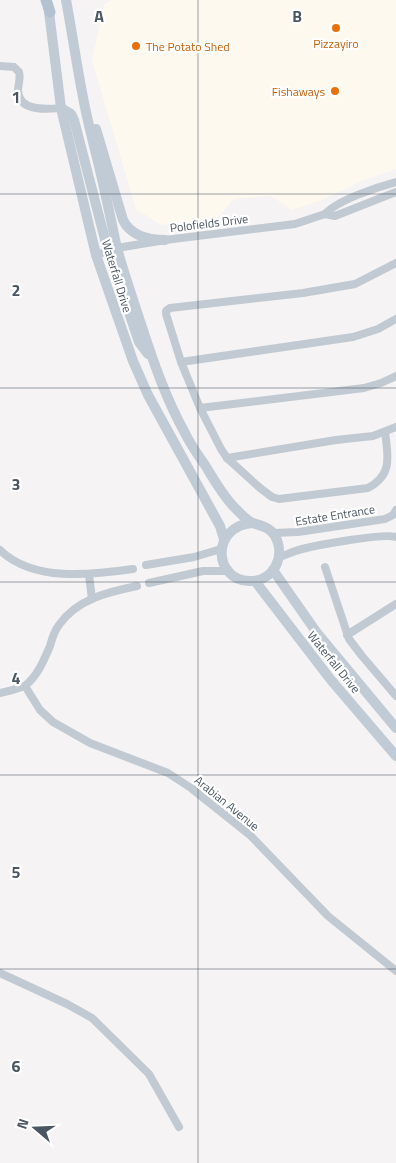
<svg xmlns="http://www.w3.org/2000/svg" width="396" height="1163" font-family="'Titillium Web',sans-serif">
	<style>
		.commercial { fill: #fdf9ef }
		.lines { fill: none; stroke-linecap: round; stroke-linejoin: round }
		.street { stroke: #c1cad2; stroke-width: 8 }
		.secondary { stroke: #c1cbd6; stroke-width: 10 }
		.primary { stroke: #b3c2d1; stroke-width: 11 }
		.grid { fill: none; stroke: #4a5661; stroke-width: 1; stroke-opacity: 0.55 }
		.food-dot { fill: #e8710a; stroke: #fff; stroke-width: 2 }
		.labels { text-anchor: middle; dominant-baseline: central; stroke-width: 4.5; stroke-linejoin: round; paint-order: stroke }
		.food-label { font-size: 12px; fill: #c56008; stroke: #fff }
		.street-label { font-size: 12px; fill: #4a5661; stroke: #fff }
		.grid-label { font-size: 16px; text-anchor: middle; font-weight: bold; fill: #4a5661; stroke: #fff; stroke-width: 4.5; stroke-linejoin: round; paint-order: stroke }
	</style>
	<rect width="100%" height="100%" fill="#f5f3f3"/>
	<polygon class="commercial" points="111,0 396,0 396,169 362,181 319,201 292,210 271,196 234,199 216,220 161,225 136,209 92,60 104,5"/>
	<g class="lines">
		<g class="street">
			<path d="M0,66L14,67L19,72C21,79 18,84 18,91C19,112 47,109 61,108"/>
			<path d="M325,214C338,200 377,187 396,182"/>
			<polyline points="96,255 117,248 165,240 295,224 325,214 335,216 396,192"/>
			<polyline points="181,362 353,337 378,329 396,319"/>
			<polyline points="200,408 364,388 381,383 396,376"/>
			<path d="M385,432C388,456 393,475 368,488L279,499L272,497L260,488L227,458L221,449L200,408L181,362L166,314V311L170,308L303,293L355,284L396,263"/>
			<polyline points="227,458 336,440 373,436 396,427"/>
			<polyline points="274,533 298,532 385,519 393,515 396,510"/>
			<path d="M0,550C33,582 91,575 133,569"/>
			<path d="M279,557C286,555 294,551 302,549C318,545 383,533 396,537"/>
			<polyline points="146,565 194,557 221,549"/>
			<polyline points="325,567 349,639 362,656 396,696"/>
			<polyline points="89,575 92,599"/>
			<polyline points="149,583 203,571 229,571"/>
			<polyline points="347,635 396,604"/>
			<polyline points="25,686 40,710 53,722 90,743 168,773 191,788 250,835 328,916 396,971"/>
			<path d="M0,693C8,691 19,689 26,685C38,675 44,660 50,646C52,639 54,631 59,625C77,599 108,592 137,586"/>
			<polyline points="0,973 67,1004 92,1018 149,1074 179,1127"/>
		</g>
		<g class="secondary">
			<path d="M66,0C73,37 78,75 86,112C92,140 100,168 106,197C110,214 113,231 117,248C124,274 133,299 141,324C153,361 166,399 185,433C190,444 198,455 205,465C214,480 223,496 235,508C240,513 247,521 253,523C261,526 270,527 275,536C286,556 274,582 249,581C214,580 210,527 252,523"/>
			<polyline points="48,4 61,108 96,255 133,361 148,395 220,526 224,539"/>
			<polyline points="61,108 71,114 74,120 108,251 139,342 148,354"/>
			<path d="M96,129L123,220C131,236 147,240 165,240"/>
			<polyline points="273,570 317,633 396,728"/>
			<polyline points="255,581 331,680 396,756"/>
		</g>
		<polyline class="primary" points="46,0 50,12"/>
	</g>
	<path class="grid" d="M198,0V1163M0,194H396M0,388H396M0,582H396M0,775H396M0,969H396"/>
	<g class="food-dot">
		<circle cx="336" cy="28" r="5"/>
		<circle cx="136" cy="46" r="5"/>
		<circle cx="335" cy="91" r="5"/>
	</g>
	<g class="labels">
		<g class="food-label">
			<text x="336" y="43">Pizzayiro</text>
			<text x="146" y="46" text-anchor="start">The Potato Shed</text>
			<text x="325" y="91" text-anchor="end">Fishaways</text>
		</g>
		<g class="street-label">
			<text transform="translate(209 223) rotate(-7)">Polofields Drive</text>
			<text transform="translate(117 276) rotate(73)">Waterfall Drive</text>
			<text transform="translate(335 515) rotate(-9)">Estate Entrance</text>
			<text transform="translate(334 662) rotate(51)">Waterfall Drive</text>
			<text transform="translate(227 803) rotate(39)">Arabian Avenue</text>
		</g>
	</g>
	<g class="grid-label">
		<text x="99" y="22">A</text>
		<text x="297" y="22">B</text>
		<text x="16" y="103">1</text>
		<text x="16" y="296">2</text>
		<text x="16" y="490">3</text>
		<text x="16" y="684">4</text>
		<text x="16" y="878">5</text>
		<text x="16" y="1072">6</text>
	</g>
	<g transform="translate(35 1128) rotate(289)" stroke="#ffffff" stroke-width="4" paint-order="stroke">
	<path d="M0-4L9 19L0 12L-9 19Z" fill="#4a5661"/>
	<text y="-8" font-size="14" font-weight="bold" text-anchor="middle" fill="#4a5661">N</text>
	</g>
</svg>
